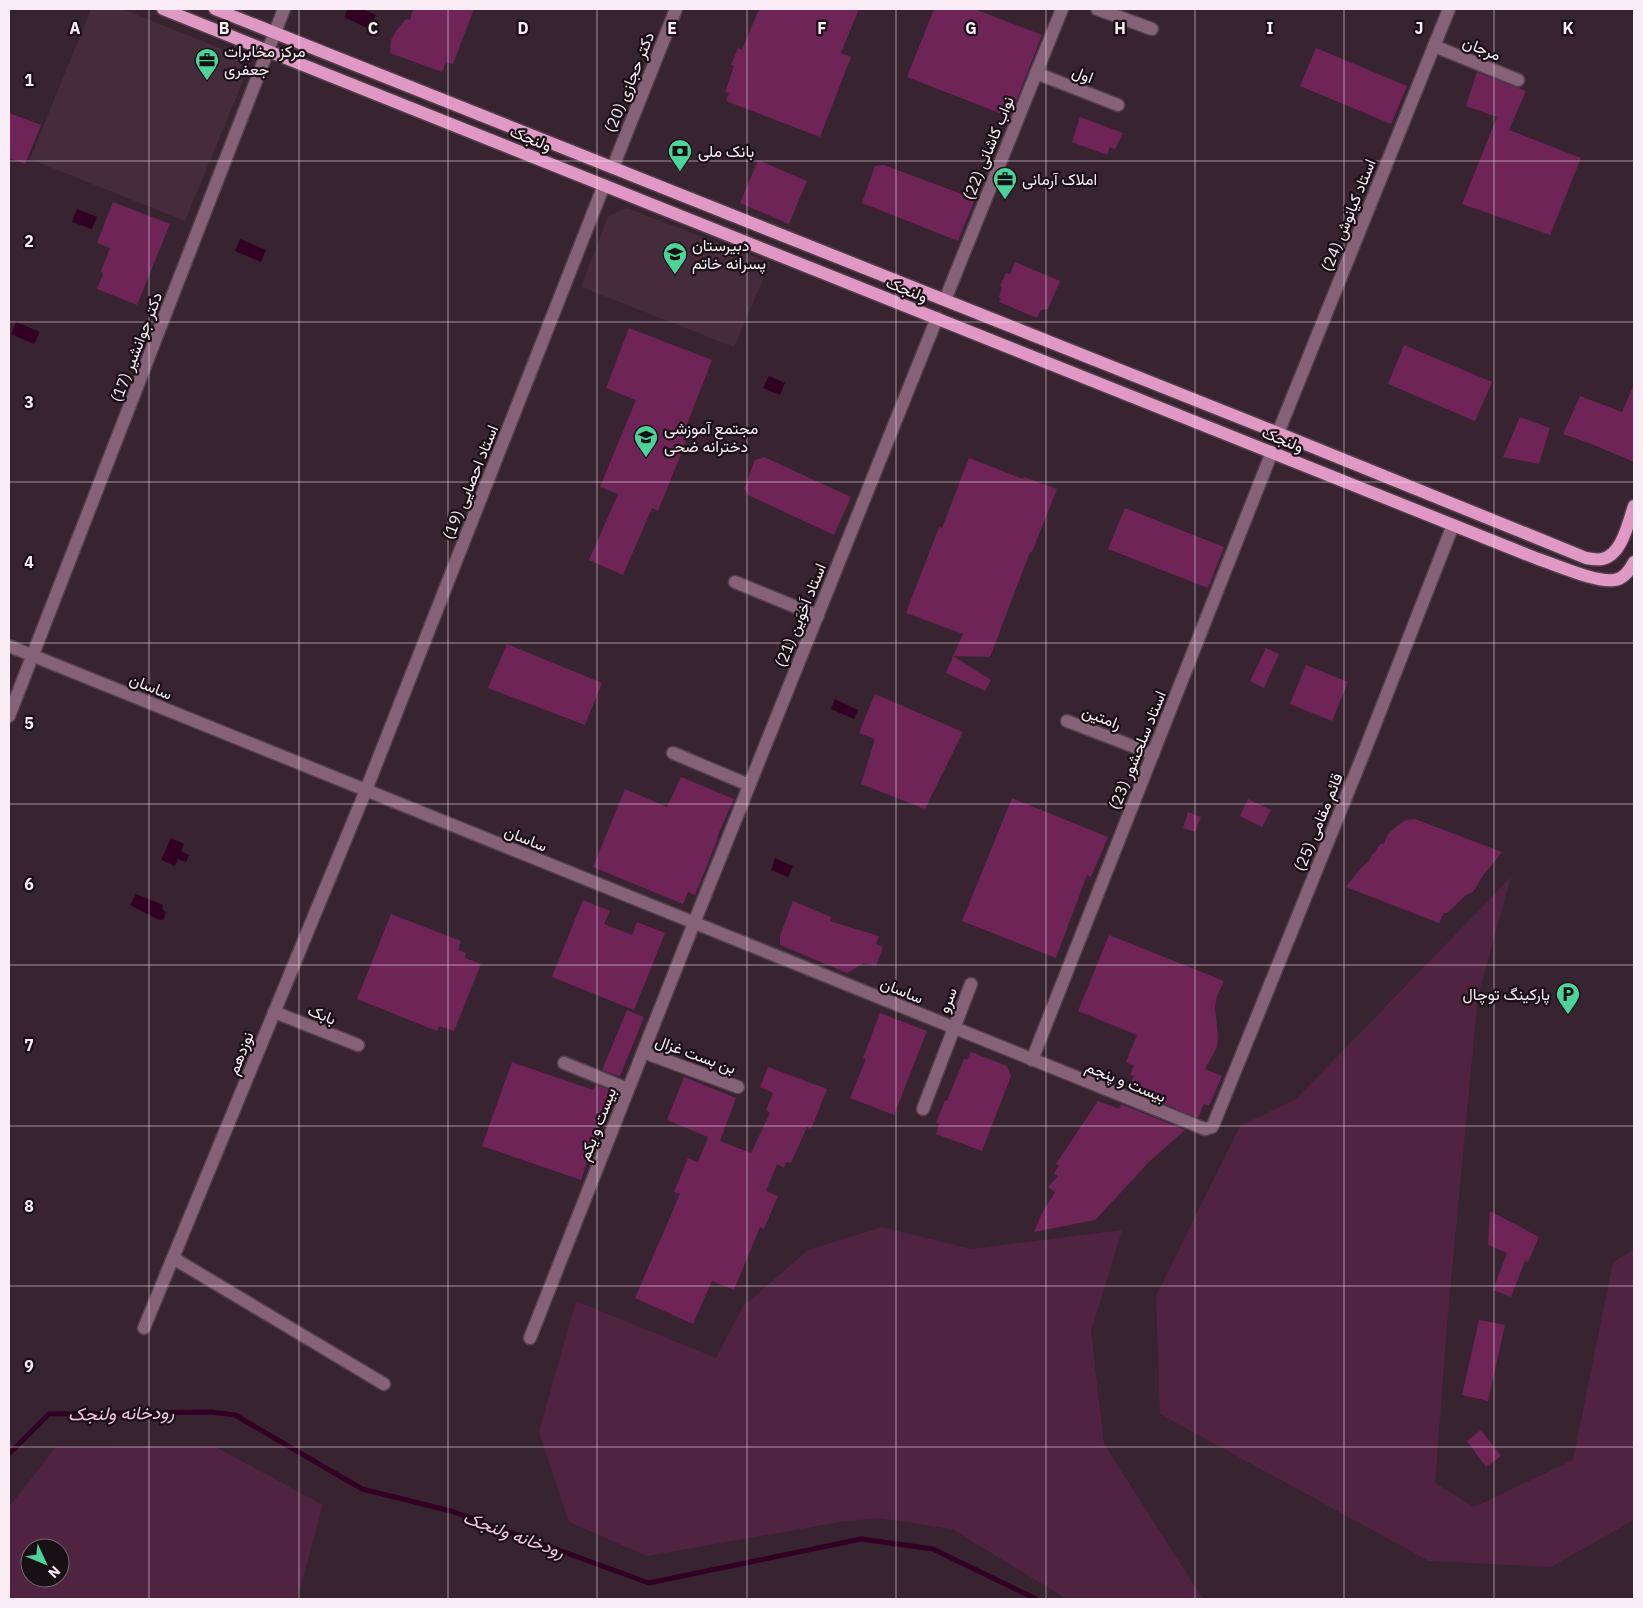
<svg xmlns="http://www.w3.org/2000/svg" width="1643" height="1608" font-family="'IBM Plex Sans',Vazirmatn,sans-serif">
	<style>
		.built { fill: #452b3b }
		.green { fill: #502341; fill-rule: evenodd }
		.water { fill: #310023 }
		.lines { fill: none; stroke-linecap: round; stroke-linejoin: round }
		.stream { stroke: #310023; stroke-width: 5 }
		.building { fill: #6e2457 }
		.minor-casing { stroke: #533f4c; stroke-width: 15 }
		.major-casing { stroke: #533f4c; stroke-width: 15 }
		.minor { stroke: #856278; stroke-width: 12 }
		.major { stroke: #e098c5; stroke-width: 12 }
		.grid { fill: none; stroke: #fbedf5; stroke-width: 1; stroke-opacity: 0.55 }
		.labels { text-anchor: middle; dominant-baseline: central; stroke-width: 4.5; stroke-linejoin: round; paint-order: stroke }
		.street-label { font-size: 16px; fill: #fbedf5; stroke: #191016 }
		.poi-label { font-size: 16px; fill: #fbedf5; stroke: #191016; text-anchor: start }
		.water-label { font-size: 18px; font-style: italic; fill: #f3c7e2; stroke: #191016 }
		.grid-label { font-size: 16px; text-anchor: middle; font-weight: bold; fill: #fbedf5; stroke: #191016; stroke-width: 4.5; stroke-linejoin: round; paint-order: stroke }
	</style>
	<rect width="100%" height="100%" fill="#382330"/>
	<g class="built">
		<polygon points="91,9 122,9 240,56 243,81 185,221 30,159"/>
		<polygon points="627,208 770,263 734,347 581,287 608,216"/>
	</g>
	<g class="green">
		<polygon points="1511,877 1478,996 1448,1313 1435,1483 1474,1507 1573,1460 1613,1262 1634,1249 1634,1520 1551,1567 1429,1561 1160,1414 1156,1296 1240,1126 1296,1099"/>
		<polygon points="882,1227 971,1249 1122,1230 1091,1332 1104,1444 1203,1599 1067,1599 952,1529 878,1518 840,1522 647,1556 569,1522 539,1432 576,1301 716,1358 743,1306 808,1250"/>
		<path d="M214,1446L323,1505L297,1599H9V1507L56,1447ZM30,1548H60V1578H30Z"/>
	</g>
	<g class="water">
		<polygon points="348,9 363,9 376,15 369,29 344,17"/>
		<polygon points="77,209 97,217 92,229 72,222"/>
		<polygon points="240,239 266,250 261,262 235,251"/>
		<polygon points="16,322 40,332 34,344 11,334"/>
		<polygon points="769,376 785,383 780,395 763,388"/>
		<polygon points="835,699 858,710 854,719 831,709"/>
		<polygon points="171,838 184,844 181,851 189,855 186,862 178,859 175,866 161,860"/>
		<polygon points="775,858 793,866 788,877 771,870"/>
		<polygon points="136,894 163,905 162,909 166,912 164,919 161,920 157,919 130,905"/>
	</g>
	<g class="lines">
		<polyline class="stream" points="9,1454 49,1414 211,1412 235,1415 362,1489 451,1511 649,1583 861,1539 933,1549 1036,1599"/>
	</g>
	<g class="building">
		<polygon points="413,9 474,9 453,64 446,62 442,72 390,53 391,40 396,31 406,19 410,20"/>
		<polygon points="759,9 859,9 841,53 851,57 820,137 726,101 729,93 725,92 734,66 731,65 738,48 742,50"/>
		<polygon points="934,9 974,9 1042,35 1010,117 907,77"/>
		<polygon points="1316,48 1407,86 1391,124 1300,86"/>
		<polygon points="1477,72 1526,91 1509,130 1581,158 1550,235 1462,204 1497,117 1466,106"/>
		<polygon points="9,113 41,125 25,164 9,158"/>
		<polygon points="1080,117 1123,133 1115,149 1110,147 1107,155 1072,142"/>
		<polygon points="758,160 807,181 789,224 740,203"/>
		<polygon points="884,165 975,199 958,241 862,203 875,166"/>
		<polygon points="113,202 170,224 137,305 97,289 103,274 101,271 110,248 97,243"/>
		<polygon points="1015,262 1060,281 1048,309 1041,310 1037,318 999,302 1001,299 999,297 1002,287 1000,285 1006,273 1010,274"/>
		<polygon points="629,328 712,360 686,427 691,429 658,511 652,508 623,575 589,560 618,494 600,487 636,400 606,388"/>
		<polygon points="1404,345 1492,382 1475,421 1388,384"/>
		<polygon points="1634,384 1634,462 1594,445 1563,434 1580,396 1622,412"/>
		<polygon points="1520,417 1550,428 1539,464 1503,457"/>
		<polygon points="764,457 851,497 834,535 748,495 744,489 755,460"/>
		<polygon points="969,458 1023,479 1024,477 1057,489 1032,552 1030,552 990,657 953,656 963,634 906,613 939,527 942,528"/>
		<polygon points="1125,508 1224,547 1208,588 1108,549"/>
		<polygon points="507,644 602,683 585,725 488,688"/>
		<polygon points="1266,648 1279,654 1264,688 1250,681"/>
		<polygon points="953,656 991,680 985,691 946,673"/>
		<polygon points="1306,665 1348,682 1332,721 1290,704"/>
		<polygon points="875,694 963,732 925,809 861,784 875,739 859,733"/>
		<polygon points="681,777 734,799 717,837 718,838 695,895 688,892 683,904 593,867 625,789 667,807"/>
		<polygon points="1012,798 1108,837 1091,877 1087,875 1056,958 962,921"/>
		<polygon points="1248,799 1271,810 1262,827 1240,816"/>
		<polygon points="1188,812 1201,817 1195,832 1183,828"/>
		<polygon points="1415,819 1502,852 1482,877 1473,892 1466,895 1447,913 1444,913 1439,923 1346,887 1360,869 1369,861 1372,854 1375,853 1380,844 1384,844 1388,834 1397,826 1406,820"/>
		<polygon points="583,900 610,911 604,924 632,935 637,922 665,933 634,1010 552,977"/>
		<polygon points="793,901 831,917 830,921 879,936 876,944 883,947 876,966 864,963 847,973 780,945 780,936"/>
		<polygon points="391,914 461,941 458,950 466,953 465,958 481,964 454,1031 439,1026 437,1031 357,999"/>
		<polygon points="1109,935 1224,981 1217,996 1215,1007 1218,1036 1217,1047 1205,1069 1222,1076 1209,1106 1204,1104 1198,1118 1128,1089 1134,1076 1130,1075 1134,1066 1126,1062 1137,1035 1078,1011"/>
		<polygon points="627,1010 644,1017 620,1076 618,1076 602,1070"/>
		<polygon points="880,1013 927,1031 894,1115 850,1098 866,1059 863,1058"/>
		<polygon points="971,1052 1007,1066 1011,1076 982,1151 936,1134 939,1124 936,1123 945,1100 947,1101 964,1059 967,1060"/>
		<polygon points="512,1062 593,1090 596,1085 612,1091 581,1180 482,1146"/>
		<polygon points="768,1067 827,1089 811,1129 807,1127 791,1163 786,1162 784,1168 777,1164 766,1191 778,1196 764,1229 760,1227 734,1290 712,1281 693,1324 635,1298 680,1194 674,1192 688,1158 698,1162 708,1137 667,1120 684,1077 736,1098 720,1141 751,1153 770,1113 766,1110 773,1093 760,1087"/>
		<polygon points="1098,1101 1119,1109 1121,1104 1185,1130 1150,1161 1095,1220 1034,1232 1042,1213 1055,1192 1048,1187 1058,1176 1054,1173 1059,1166 1056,1164"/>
		<polygon points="1490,1211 1539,1237 1528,1262 1525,1261 1511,1297 1493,1290 1507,1253 1488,1245"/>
		<polygon points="1479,1320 1505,1325 1488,1401 1462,1395"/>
		<polygon points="1481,1430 1501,1456 1486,1467 1467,1441"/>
	</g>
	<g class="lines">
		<g class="minor-casing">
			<g id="minor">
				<polyline points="1097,9 1152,29"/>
				<polyline points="1434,46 1518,80"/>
				<polyline points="1036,73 1118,105"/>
				<polyline points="613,167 676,9"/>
				<polyline points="945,300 1062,9"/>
				<polyline points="1278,433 1449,9"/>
				<polyline points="735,582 818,616"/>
				<polyline points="9,646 1205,1129 1212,1127 1214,1123 1363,755 1453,525"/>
				<polyline points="9,716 284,9"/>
				<polyline points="1067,721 1153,754"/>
				<polyline points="673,753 749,785"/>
				<polyline points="274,1012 358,1045"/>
				<polyline points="643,1052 738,1087"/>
				<polyline points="1032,1060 1272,452"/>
				<polyline points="564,1063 628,1089"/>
				<polyline points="923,1109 971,984"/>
				<polyline points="173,1258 384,1384"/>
				<polyline points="144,1328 366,790 604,185"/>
				<polyline points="530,1338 694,923 937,318"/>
			</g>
		</g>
		<g class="major-casing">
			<g id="major">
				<path d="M163,9L1538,559C1557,565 1596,583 1614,580C1624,579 1630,570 1634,562"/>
				<path d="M215,9L1278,433L1586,558C1591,559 1597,560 1602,559C1622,555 1628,523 1634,506"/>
			</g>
		</g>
		<use href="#minor" class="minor"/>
		<use href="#major" class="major"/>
	</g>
	<path class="grid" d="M149,9V1599M299,9V1599M448,9V1599M597,9V1599M747,9V1599M896,9V1599M1046,9V1599M1195,9V1599M1344,9V1599M1494,9V1599M9,161H1634M9,322H1634M9,482H1634M9,643H1634M9,804H1634M9,965H1634M9,1126H1634M9,1286H1634M9,1447H1634"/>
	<defs>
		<g id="office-pin" transform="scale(1.25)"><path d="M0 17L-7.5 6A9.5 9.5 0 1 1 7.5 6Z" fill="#4dd39a" stroke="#191016"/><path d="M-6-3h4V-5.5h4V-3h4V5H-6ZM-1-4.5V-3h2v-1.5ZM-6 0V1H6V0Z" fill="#111"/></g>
		<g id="bank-pin" transform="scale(1.25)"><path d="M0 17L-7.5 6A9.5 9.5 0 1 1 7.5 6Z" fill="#4dd39a" stroke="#191016"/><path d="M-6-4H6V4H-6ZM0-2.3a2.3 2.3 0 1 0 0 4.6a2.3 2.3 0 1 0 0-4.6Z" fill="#111"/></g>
		<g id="school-pin" transform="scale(1.25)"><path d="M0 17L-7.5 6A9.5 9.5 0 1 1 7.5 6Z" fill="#4dd39a" stroke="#191016"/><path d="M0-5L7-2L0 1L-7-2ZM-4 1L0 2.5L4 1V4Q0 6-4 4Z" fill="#111"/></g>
		<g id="parking-pin" transform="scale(1.25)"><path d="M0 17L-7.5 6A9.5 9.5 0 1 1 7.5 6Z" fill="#4dd39a" stroke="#191016"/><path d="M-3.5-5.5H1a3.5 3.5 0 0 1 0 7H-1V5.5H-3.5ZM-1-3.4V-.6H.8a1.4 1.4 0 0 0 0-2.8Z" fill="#111"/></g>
	</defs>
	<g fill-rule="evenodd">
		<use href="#office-pin" x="207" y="60"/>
		<use href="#bank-pin" x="680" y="151"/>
		<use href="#office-pin" x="1005" y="179"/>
		<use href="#school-pin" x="675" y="254"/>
		<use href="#school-pin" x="646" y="437"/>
		<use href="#parking-pin" x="1568" y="994"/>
	</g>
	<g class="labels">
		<g class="street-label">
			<text transform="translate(1482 48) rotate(22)">مرجان</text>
			<text transform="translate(1083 74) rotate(21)">اول</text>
			<text transform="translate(629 82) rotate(-68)">دکتر حجازی (20)</text>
			<text transform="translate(531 138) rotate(22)">ولنجک</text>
			<text transform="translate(988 148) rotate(-68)">نواب کاشانی (22)</text>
			<text transform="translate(1348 215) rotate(-68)">استاد کیانوش (24)</text>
			<text transform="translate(907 289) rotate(22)">ولنجک</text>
			<text transform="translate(136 347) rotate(-69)">دکتر جوانشیر (17)</text>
			<text transform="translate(1283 439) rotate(22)">ولنجک</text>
			<text transform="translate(470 482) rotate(-68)">استاد احصایی (19)</text>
			<text transform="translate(800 615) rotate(-68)">استاد اَخوَين (21)</text>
			<text transform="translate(151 686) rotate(22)">ساسان</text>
			<text transform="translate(1102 717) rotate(21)">رامتین</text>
			<text transform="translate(1137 750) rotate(-68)">استاد سلحشور (23)</text>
			<text transform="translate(1318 822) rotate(-68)">قائم مقامی (25)</text>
			<text transform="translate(526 838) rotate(22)">ساسان</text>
			<text transform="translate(902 990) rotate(22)">ساسان</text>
			<text transform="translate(947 1000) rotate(-69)">سرو</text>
			<text transform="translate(322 1014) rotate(22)">بابک</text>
			<text transform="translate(240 1053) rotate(-68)">نوزدهم</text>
			<text transform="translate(696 1054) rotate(20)">بن بست غزال</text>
			<text transform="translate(1126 1081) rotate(22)">بیست و پنجم</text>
			<text transform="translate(597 1124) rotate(-69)">بیست و یکم</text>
		</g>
		<g class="poi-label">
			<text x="224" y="51">مرکز مخابرات<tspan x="224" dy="18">جعفری</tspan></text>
			<text x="698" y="151">بانک ملی</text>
			<text x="1022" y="179">املاک آرمانی</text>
			<text x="692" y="245">دبیرستان<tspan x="692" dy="18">پسرانه خاتم</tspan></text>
			<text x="664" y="428">مجتمع آموزشی<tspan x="664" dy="18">دخترانه ضحی</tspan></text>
			<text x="1550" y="994" text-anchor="end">پارکینگ توچال</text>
		</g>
		<g class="water-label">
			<text transform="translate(121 1413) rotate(-1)">رودخانه ولنجک</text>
			<text transform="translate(514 1534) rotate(20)">رودخانه ولنجک</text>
		</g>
	</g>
	<g class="grid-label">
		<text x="75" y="34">A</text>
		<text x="224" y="34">B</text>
		<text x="373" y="34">C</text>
		<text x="523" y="34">D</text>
		<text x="672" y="34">E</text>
		<text x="822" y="34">F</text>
		<text x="971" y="34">G</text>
		<text x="1120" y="34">H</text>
		<text x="1270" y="34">I</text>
		<text x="1419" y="34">J</text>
		<text x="1568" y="34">K</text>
		<text x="29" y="86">1</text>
		<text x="29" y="247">2</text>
		<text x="29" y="408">3</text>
		<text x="29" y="568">4</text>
		<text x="29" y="729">5</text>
		<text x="29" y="890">6</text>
		<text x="29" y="1051">7</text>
		<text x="29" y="1212">8</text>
		<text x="29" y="1372">9</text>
	</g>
	<rect width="1643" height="1608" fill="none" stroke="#fbedf5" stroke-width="20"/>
	<g transform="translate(45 1563) rotate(134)"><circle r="24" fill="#191016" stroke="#73686f"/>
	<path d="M0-4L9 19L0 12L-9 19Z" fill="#4dd39a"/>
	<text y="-8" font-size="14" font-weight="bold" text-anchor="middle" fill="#fbedf5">N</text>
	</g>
</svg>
